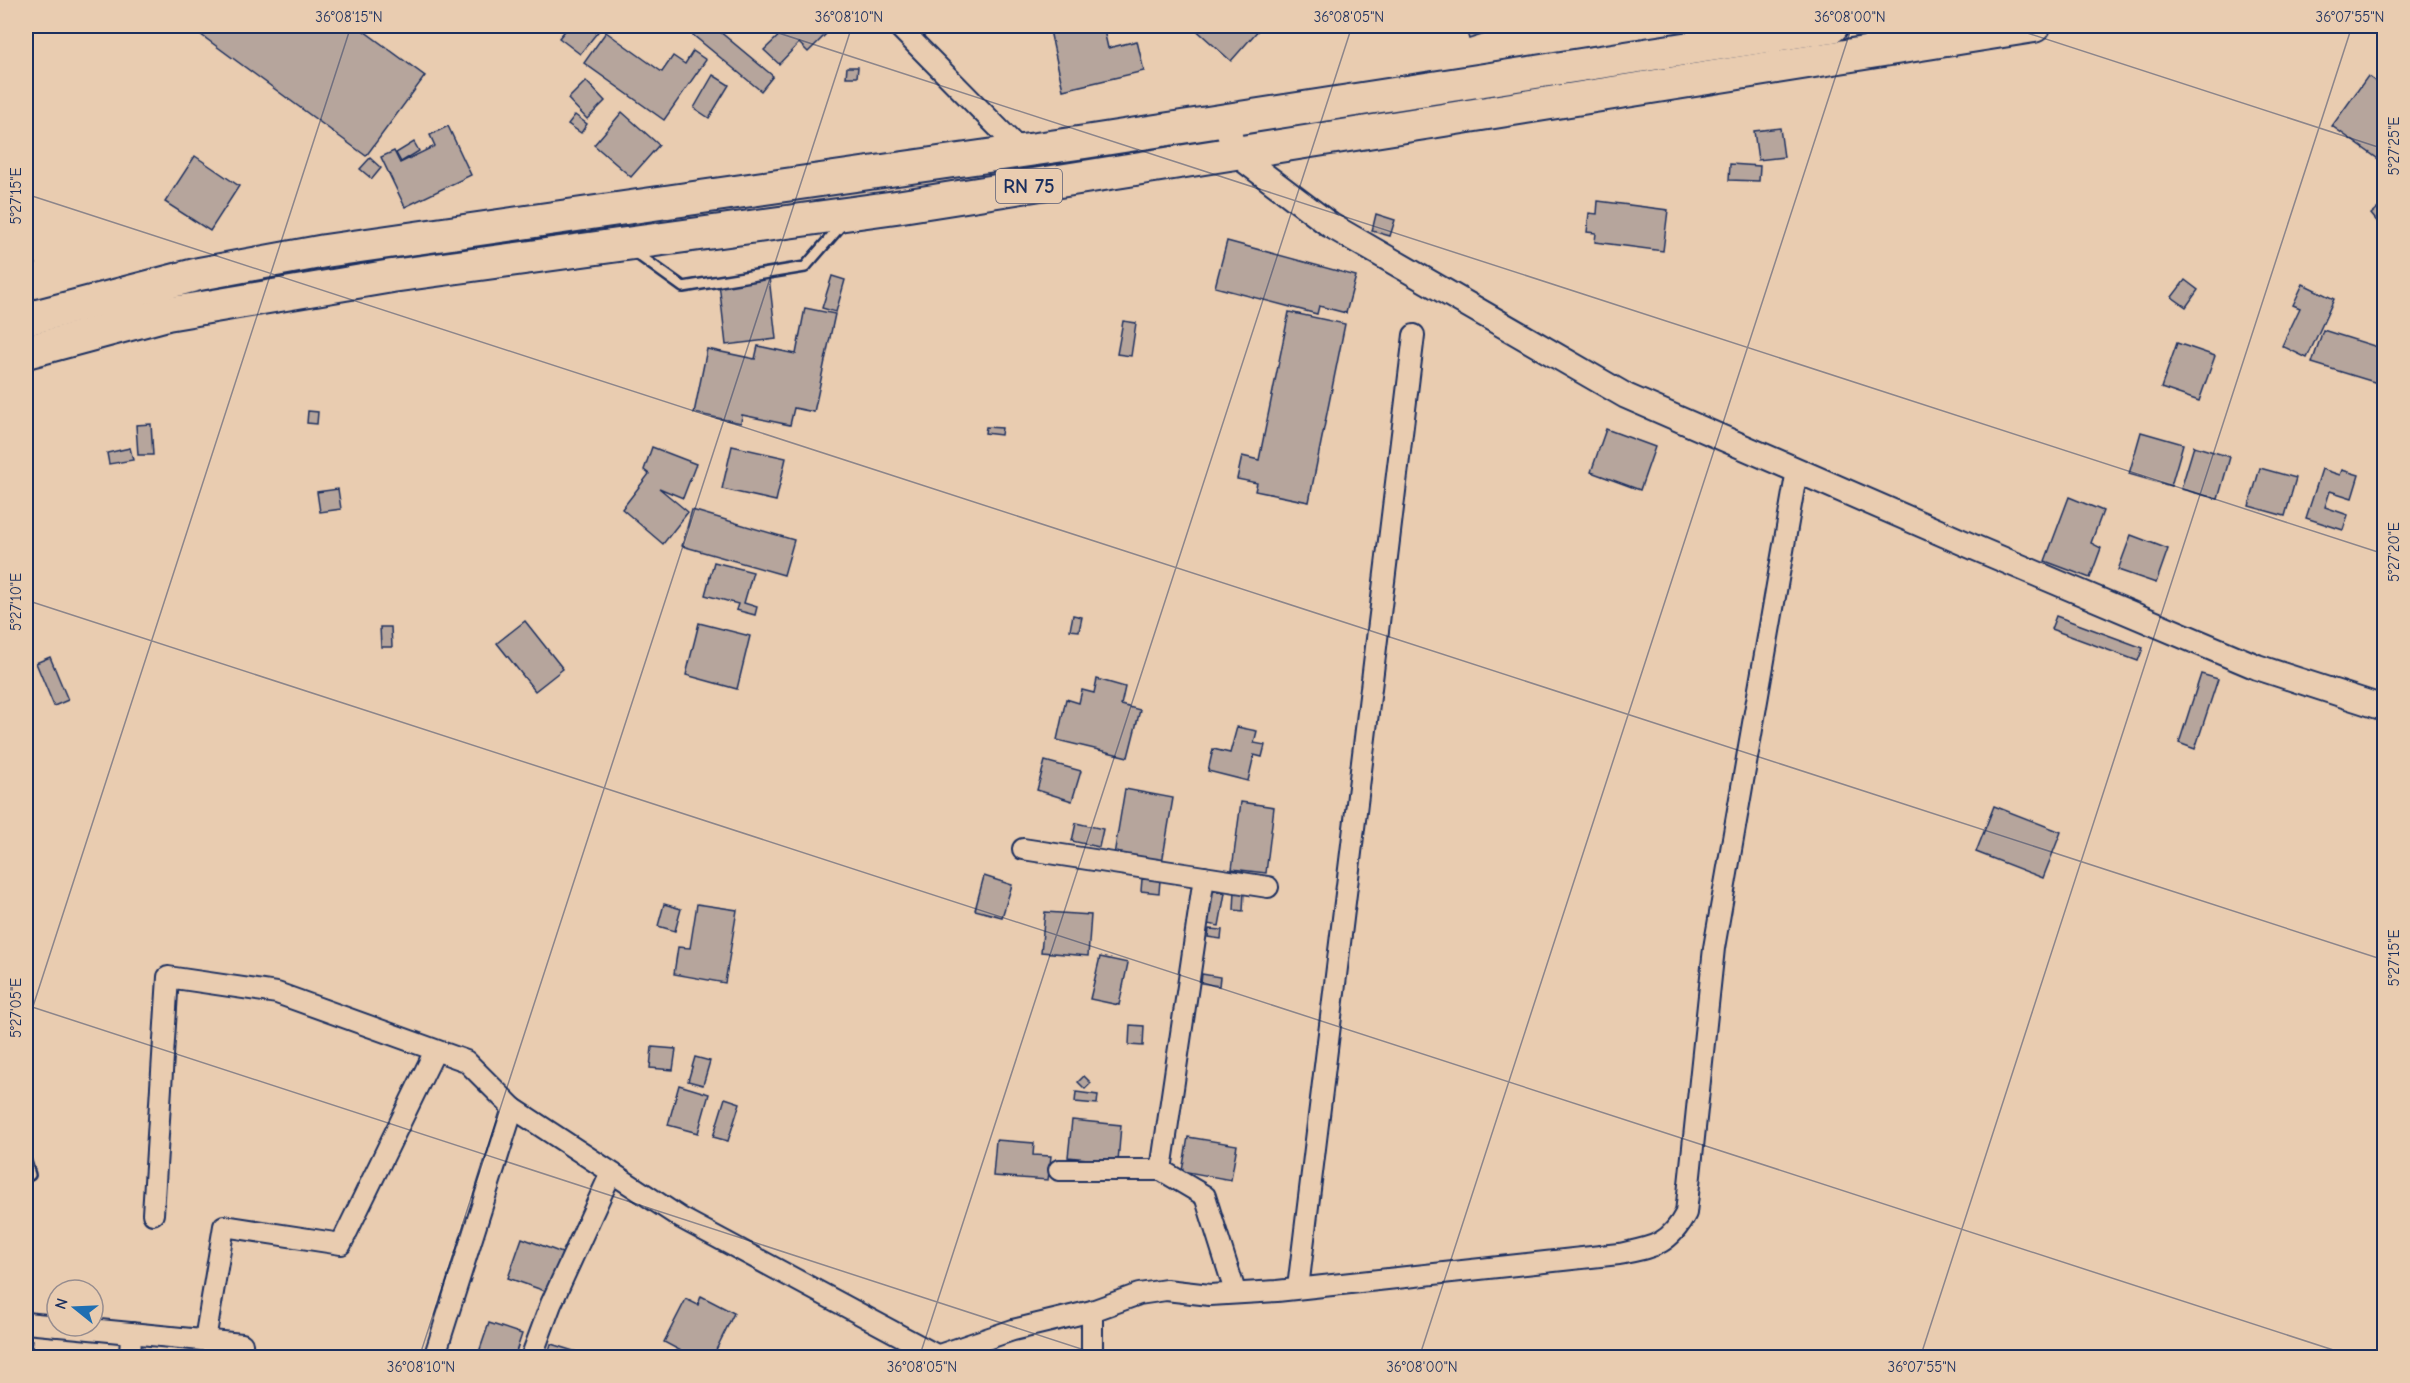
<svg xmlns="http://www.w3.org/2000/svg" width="2410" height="1383" font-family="'Comic Neue',sans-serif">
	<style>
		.building { fill: #b6a59c; stroke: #1b2f5e; stroke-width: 1.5 }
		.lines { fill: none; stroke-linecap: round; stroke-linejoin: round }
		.service-casing { stroke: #1b2f5e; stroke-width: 14 }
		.minor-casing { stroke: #1b2f5e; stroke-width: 24 }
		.tertiary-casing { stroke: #1b2f5e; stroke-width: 28 }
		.trunk-casing { stroke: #1b2f5e; stroke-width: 36 }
		.service { stroke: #e9ccb0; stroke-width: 9 }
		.minor { stroke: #e9ccb0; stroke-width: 20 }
		.tertiary { stroke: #e9ccb0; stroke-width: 24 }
		.trunk { stroke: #e9ccb0; stroke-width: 32 }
		.ticks { fill: none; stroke: #1b2f5e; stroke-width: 1.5; stroke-opacity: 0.45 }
		.labels { text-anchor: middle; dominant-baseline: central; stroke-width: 4.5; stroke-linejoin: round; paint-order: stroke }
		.shield { fill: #e9ccb0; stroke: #595e77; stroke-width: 1.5 }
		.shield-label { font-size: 20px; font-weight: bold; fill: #1b2f5e }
		.neatline { fill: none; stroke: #1b2f5e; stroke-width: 2 }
		.ticks-label { font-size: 15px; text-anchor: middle; fill: #1b2f5e }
	</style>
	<rect width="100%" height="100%" fill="#e9ccb0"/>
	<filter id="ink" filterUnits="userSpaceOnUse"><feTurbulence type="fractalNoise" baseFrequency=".0167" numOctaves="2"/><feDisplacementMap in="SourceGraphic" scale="12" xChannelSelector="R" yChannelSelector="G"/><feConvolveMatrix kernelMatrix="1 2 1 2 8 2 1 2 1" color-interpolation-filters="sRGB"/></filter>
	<g filter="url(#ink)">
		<g class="building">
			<polygon points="189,26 357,26 425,76 366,156"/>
			<polygon points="569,26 598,26 601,28 580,54 559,38"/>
			<polygon points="682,26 713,26 773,76 761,91"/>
			<polygon points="789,26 822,26 828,32 808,52 799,43 779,64 764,50"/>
			<polygon points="1049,26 1103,26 1108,48 1137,41 1144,71 1063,90"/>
			<polygon points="1192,26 1259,26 1261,27 1231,61"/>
			<polygon points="1465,26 1486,26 1488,33 1469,39"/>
			<polygon points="606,32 662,72 673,56 685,64 693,51 706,60 664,120 584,63"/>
			<polygon points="847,67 858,67 857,77 846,77"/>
			<polygon points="713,75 729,85 709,118 694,108"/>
			<polygon points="2368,76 2384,88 2384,163 2332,126"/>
			<polygon points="586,81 605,101 587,119 568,99"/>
			<polygon points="622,112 659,145 631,177 594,145"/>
			<polygon points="575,115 587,124 581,133 568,124"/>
			<polygon points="448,126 471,175 405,207 381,157 394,151 400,163 435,146 430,135"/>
			<polygon points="1780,128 1784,157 1758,160 1754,131"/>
			<polygon points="414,142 419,151 401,162 396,153"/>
			<polygon points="195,156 239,186 210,231 165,202"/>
			<polygon points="370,158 381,168 372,179 360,169"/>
			<polygon points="1730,164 1760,166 1759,181 1729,180"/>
			<polygon points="1598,201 1668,210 1663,251 1595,242 1596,233 1587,232 1589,213 1597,214"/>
			<polygon points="2384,203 2384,230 2371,214"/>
			<polygon points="1376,214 1395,220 1390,236 1372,231"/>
			<polygon points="1227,241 1356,276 1346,313 1319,306 1317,314 1215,287"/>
			<polygon points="26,253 36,264 26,274"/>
			<polygon points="832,276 845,280 836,312 822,308"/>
			<polygon points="769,277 776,339 726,345 719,283"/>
			<polygon points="2185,280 2198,290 2186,307 2172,297"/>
			<polygon points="2303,284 2334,299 2307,358 2282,346 2300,308 2293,305"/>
			<polygon points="805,308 835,314 814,412 794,408 790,425 742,415 741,423 694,413 707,349 755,359 758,346 796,354"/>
			<polygon points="1289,312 1345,324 1309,502 1255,491 1257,483 1237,479 1242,456 1259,460"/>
			<polygon points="1123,321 1136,323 1131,356 1117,354"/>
			<polygon points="2323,330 2384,349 2384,385 2312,363"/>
			<polygon points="2177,343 2215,356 2199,401 2161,388"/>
			<polygon points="308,411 318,412 317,424 307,423"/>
			<polygon points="151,424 153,455 138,455 136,425"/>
			<polygon points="986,427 1002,428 1001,435 985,433"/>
			<polygon points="1606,429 1655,447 1640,490 1591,472"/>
			<polygon points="2141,432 2183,444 2171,486 2129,474"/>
			<polygon points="732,446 786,458 776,501 722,489"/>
			<polygon points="2194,446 2230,457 2218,499 2181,489"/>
			<polygon points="652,447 696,464 683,498 659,488 688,512 663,544 622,509 649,474 644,470"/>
			<polygon points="130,448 133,460 109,464 107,453"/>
			<polygon points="2260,468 2296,478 2285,516 2249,506"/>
			<polygon points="2322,469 2340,475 2342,470 2359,475 2352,498 2330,491 2325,507 2348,515 2343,530 2306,518"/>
			<polygon points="338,489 341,509 320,512 317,492"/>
			<polygon points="2069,497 2103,511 2091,543 2101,548 2090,578 2045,561"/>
			<polygon points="692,510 794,540 784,575 682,546"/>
			<polygon points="2131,535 2168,549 2156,583 2118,570"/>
			<polygon points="714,562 753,572 744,603 757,607 755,615 736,610 738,604 705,595"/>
			<polygon points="1073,615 1082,617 1079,631 1070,630"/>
			<polygon points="2056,616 2143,648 2138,661 2051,629"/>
			<polygon points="525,621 563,669 535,691 497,643"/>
			<polygon points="699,623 750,636 737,689 686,675"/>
			<polygon points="380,627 391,627 392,647 381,647"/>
			<polygon points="50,657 68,700 54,706 36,663"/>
			<polygon points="2201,674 2218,679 2195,749 2179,743"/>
			<polygon points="1097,679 1125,687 1121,705 1140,710 1128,757 1057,740 1066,699 1079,703 1082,690 1094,693"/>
			<polygon points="1237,727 1257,731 1254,743 1265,745 1262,757 1254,755 1248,781 1208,771 1213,749 1230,753"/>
			<polygon points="1045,761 1081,771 1072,801 1037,790"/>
			<polygon points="1125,789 1173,798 1162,863 1114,855"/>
			<polygon points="1241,802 1274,807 1266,873 1232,869"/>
			<polygon points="1994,806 2061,832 2043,878 1976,852"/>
			<polygon points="1076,823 1103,829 1099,847 1072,841"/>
			<polygon points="984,876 1012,885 1002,917 975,910"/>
			<polygon points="1142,879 1160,880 1159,893 1141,891"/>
			<polygon points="1213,890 1225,893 1219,926 1207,924"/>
			<polygon points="1235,891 1244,892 1243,911 1234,910"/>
			<polygon points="664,904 681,909 675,931 658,926"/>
			<polygon points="697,904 737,910 725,983 674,974 678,947 690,948"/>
			<polygon points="1045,912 1091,915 1088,956 1041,952"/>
			<polygon points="1209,929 1222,930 1221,939 1208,937"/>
			<polygon points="1100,957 1128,963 1119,1005 1090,999"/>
			<polygon points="1202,974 1220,977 1219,986 1201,983"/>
			<polygon points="1130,1025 1144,1026 1143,1046 1129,1045"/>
			<polygon points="652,1047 676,1049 673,1070 650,1068"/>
			<polygon points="695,1057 710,1061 703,1085 688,1081"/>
			<polygon points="1084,1076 1091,1083 1085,1089 1078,1082"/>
			<polygon points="679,1085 709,1094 698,1133 668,1125"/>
			<polygon points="1076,1092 1098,1095 1097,1104 1075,1102"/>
			<polygon points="725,1098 740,1103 728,1141 713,1137"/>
			<polygon points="1072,1120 1121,1125 1118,1162 1068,1157"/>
			<polygon points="1188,1137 1237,1145 1231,1180 1182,1171"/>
			<polygon points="996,1140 1034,1143 1033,1155 1051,1156 1048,1180 993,1176"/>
			<polygon points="522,1238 562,1253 548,1292 508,1278"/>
			<polygon points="701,1296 734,1313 712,1358 694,1358 664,1342 686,1299 698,1305"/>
			<polygon points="489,1323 522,1334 514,1358 477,1358"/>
			<polygon points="26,1340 33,1340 31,1358 26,1358"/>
			<polygon points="551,1344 596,1358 547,1358"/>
		</g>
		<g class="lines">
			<g class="service-casing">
				<g id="service">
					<polyline points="633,251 683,287 805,267 844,222"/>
					<polyline points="26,1162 30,1175"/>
				</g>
			</g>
			<g class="minor-casing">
				<g id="minor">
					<polyline points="898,26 1021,151"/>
					<polyline points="1023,849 1268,887"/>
					<polyline points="1059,1170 1161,1170 1205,1196 1233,1285"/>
					<polyline points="1161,1170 1204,877"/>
					<polyline points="153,1214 168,977 277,993 466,1061 513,1108 681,1218 942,1358"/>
					<polyline points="1298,1288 1414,335"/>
					<polyline points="26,1323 57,1326"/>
					<polyline points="59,1326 242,1344 243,1358"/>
					<polyline points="205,1340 224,1226 341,1244 435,1051"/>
					<polyline points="130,1358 131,1333"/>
					<polyline points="434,1358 513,1108"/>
					<polyline points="531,1358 551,1304 611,1173"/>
					<path d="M930,1358L1013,1330L1092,1311L1139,1294L1166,1290L1210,1295L1277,1291L1619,1254C1652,1247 1669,1246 1686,1213L1714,948L1797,470"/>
					<polyline points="1092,1358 1092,1311"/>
				</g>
			</g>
			<g class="tertiary-casing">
				<polyline id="tertiary" points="1225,120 1235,153 1330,225 1626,396 1978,549 2257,667 2384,708"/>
			</g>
			<g class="trunk-casing">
				<g id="trunk">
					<polyline points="26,319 199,274 325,251 1085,142 1832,26"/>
					<polyline points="26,352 167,314 392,276 896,207 2034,26"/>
				</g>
			</g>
			<use href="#service" class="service"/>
			<use href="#minor" class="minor"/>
			<use href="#tertiary" class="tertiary"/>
			<use href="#trunk" class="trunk"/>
		</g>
	</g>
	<path class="ticks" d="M757,26L2384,554M2006,26L2384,149M26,194L2384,960M26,600L2358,1358M26,1005L1109,1358M26,1028L351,26M419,1358L852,26M919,1358L1352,26M1419,1358L1852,26M1920,1358L2352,26"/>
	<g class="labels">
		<rect class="shield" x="996" y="169" width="66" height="34" rx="4.5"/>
		<g class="shield-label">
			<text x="1029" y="186">RN 75</text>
		</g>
	</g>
	<rect width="2410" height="1383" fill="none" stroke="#e9ccb0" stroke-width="66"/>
	<g transform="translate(75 1308) rotate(288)"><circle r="28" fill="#e9ccb0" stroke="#978d8f" stroke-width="1.5"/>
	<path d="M0-4.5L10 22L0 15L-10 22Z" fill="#1f6fb2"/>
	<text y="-9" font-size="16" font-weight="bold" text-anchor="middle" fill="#1b2f5e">N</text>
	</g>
	<rect x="33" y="33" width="2344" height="1317" class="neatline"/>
	<g class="ticks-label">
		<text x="349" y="22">36°08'15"N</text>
		<text x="849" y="22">36°08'10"N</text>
		<text x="1349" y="22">36°08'05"N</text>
		<text x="1850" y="22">36°08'00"N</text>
		<text x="2350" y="22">36°07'55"N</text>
		<text transform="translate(2394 146) rotate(-90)" y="5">5°27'25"E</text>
		<text transform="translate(16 196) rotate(-90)" y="5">5°27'15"E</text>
		<text transform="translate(2394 552) rotate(-90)" y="5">5°27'20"E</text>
		<text transform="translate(16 602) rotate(-90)" y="5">5°27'10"E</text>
		<text transform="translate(2394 958) rotate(-90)" y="5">5°27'15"E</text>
		<text transform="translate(16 1008) rotate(-90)" y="5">5°27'05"E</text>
		<text x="421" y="1372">36°08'10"N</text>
		<text x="922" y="1372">36°08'05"N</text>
		<text x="1422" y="1372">36°08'00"N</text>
		<text x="1922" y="1372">36°07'55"N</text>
	</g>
</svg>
